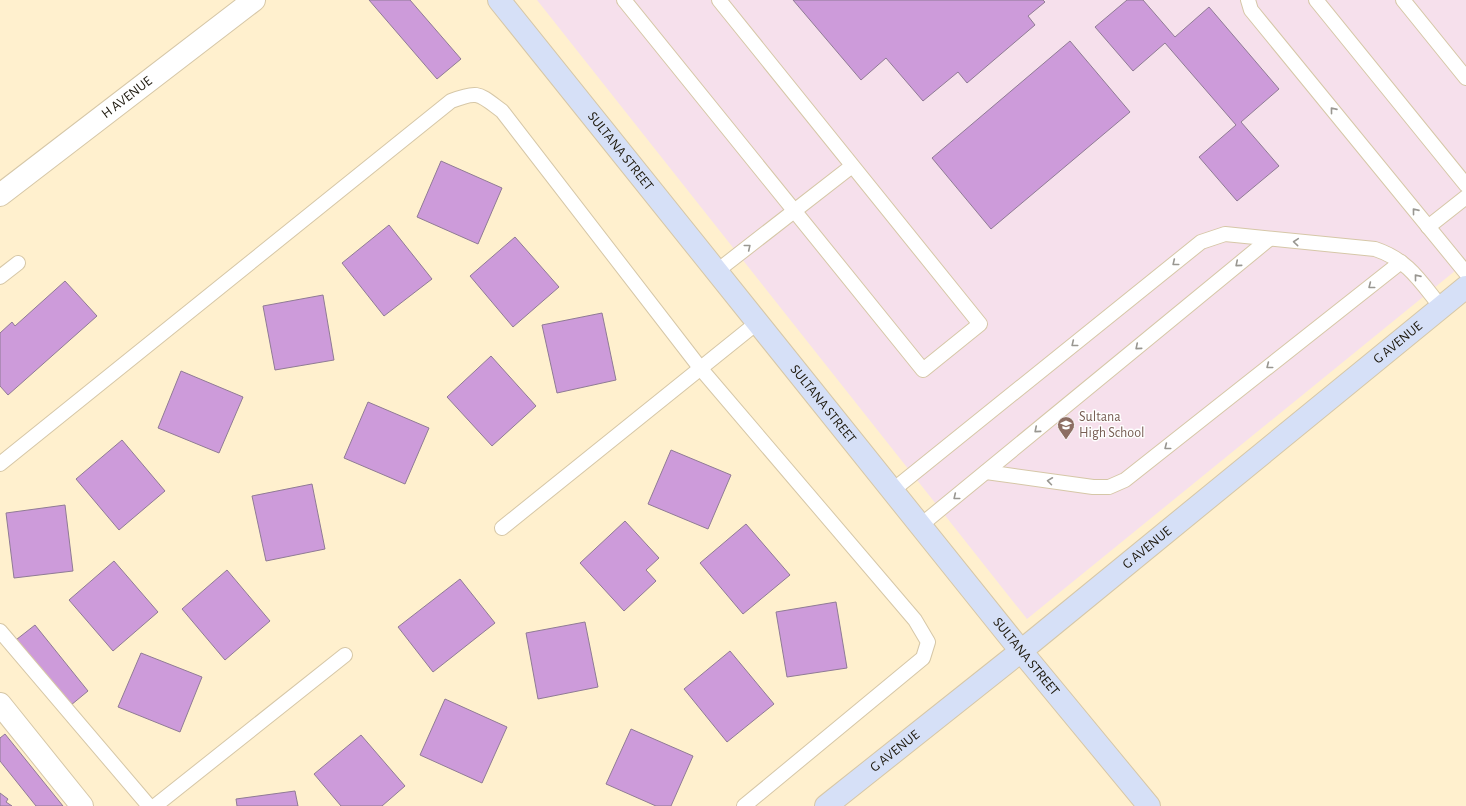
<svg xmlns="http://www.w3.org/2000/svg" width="1466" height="806" font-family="'Alegreya Sans',sans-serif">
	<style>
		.education { fill: #f6e0ec }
		.building { fill: #cd9bda; stroke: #907b95 }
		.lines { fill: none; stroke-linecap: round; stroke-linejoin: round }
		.lane-casing { stroke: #d6c7a7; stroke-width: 16 }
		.street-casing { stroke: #d6c7a7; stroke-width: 24 }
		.secondary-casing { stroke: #d6c7a7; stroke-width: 24 }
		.lane { stroke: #fff; stroke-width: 14 }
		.street { stroke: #fff; stroke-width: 22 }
		.secondary { stroke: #d6e0f7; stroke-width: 22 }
		.oneway { stroke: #999791 }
		.labels { text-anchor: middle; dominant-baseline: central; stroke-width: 3; stroke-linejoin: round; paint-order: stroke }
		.street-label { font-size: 14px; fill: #1c170b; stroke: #fefefe }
		.education-label { font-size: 14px; fill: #785e54; stroke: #fefefe; text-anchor: start }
	</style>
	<rect width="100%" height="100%" fill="#fff0ce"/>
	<polygon class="education" points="537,0 1466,0 1466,262 1027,619"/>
	<g class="building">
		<polygon points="369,0 410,0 461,59 437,79"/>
		<polygon points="793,0 1043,0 1045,2 1028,16 1035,25 967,83 958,72 923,101 886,58 861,80"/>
		<polygon points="1127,0 1143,0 1175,37 1209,7 1279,89 1241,122 1279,166 1237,201 1199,157 1236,125 1165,43 1133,71 1095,27"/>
		<polygon points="1070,41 1130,112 991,229 932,158"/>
		<polygon points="441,161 502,188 478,244 417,217"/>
		<polygon points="389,225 432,279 384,316 342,263"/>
		<polygon points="515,237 559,287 513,327 470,276"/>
		<polygon points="65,281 97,316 8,395 0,386 0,333 12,322 15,326"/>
		<polygon points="323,295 334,360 275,370 263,306"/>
		<polygon points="602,313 616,380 557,393 542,325"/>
		<polygon points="491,356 536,406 492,446 447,397"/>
		<polygon points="181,371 243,397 219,453 158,428"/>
		<polygon points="368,402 429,428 405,484 344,458"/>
		<polygon points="122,440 165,491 119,530 76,479"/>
		<polygon points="671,450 731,475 708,529 648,504"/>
		<polygon points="312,484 325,549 266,561 252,496"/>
		<polygon points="65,505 73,571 14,578 6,513"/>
		<polygon points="625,521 659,558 646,570 656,581 624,611 580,563"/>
		<polygon points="746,524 790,575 743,614 700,563"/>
		<polygon points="114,561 158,612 113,651 69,600"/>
		<polygon points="227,570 270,621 225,660 182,609"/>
		<polygon points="460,579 495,623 433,672 398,627"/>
		<polygon points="836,602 847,668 787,677 776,612"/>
		<polygon points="585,622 598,687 538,699 526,633"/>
		<polygon points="35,625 88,691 65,710 12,643"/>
		<polygon points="730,651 774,704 727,742 684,689"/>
		<polygon points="141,653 202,677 180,732 118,707"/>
		<polygon points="445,699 507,727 482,783 420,755"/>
		<polygon points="631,729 693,756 671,806 656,806 606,784"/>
		<polygon points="5,734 63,806 36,806 0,761 0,738"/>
		<polygon points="361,735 405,786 382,806 341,806 314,774"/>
		<polygon points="295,791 298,806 237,806 236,799"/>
		<polygon points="0,793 8,799 6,802 12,806 0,806"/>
	</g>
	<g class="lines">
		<g class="lane-casing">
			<g id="lane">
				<polyline points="624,0 923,370 980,324 719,0"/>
				<polyline points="1248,0 1251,10 1466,273"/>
				<polyline points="1316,0 1466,185"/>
				<polyline points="1403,0 1466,78"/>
				<polyline points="1428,227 1466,197"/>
				<polyline points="717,271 852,166"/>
				<polyline points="0,277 18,263"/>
				<path d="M0,464L451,101C479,90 479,94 502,111L701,369L915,620L928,642L923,658L744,806"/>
				<polyline points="986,472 1093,487 1109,487 1125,480 1401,262"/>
				<path d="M893,490L1201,242L1225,234L1375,249C1408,260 1420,281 1441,307"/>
				<polyline points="921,525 1268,240"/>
				<polyline points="502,528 758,322"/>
				<polyline points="0,631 149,806"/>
				<polyline points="155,806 345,655"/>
			</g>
		</g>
		<g class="street-casing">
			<g id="street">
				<path id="s1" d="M0,195L254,0"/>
				<polyline points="0,704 82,806"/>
			</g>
		</g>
		<g class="secondary-casing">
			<g id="secondary">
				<path id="s2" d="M499,0L1021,651L1149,806"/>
				<path id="s3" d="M826,806L1021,651L1466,287"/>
			</g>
		</g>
		<use href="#lane" class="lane"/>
		<use href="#street" class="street"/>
		<use href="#secondary" class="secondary"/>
	</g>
	<defs><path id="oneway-chevron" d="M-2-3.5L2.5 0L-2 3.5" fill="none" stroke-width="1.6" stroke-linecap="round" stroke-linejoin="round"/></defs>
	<g class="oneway">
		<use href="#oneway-chevron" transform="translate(1333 110) rotate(-129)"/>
		<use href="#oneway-chevron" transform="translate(1415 211) rotate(-129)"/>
		<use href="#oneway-chevron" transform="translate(1296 242) rotate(-175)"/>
		<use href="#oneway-chevron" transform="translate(748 247) rotate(-39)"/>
		<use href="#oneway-chevron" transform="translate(1175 263) rotate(141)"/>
		<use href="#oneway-chevron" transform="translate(1238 264) rotate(140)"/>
		<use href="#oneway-chevron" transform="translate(1417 277) rotate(-129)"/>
		<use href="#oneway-chevron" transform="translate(1371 286) rotate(142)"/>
		<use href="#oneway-chevron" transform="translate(1074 344) rotate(141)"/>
		<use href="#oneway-chevron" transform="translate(1138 347) rotate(140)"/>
		<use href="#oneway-chevron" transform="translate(1269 366) rotate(142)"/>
		<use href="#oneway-chevron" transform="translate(1037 430) rotate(140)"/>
		<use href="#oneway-chevron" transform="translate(1167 447) rotate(142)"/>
		<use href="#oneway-chevron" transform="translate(1050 481) rotate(-172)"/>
		<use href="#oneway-chevron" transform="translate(956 497) rotate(141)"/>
	</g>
	<defs>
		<g id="school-pin" transform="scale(0.9)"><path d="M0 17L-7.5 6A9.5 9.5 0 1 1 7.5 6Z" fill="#8d6e63" stroke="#fefefe"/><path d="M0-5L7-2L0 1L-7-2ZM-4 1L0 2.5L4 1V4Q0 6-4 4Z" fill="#fff"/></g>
	</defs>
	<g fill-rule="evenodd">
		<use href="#school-pin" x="1066" y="425"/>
	</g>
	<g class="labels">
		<g class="street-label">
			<text stroke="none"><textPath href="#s1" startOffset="160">H AVENUE</textPath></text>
			<text stroke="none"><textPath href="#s2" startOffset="194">SULTANA STREET</textPath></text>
			<text stroke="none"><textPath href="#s3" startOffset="736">G AVENUE</textPath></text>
			<text stroke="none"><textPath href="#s2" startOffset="518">SULTANA STREET</textPath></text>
			<text stroke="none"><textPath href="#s3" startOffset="412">G AVENUE</textPath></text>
			<text stroke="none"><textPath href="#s2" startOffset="842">SULTANA STREET</textPath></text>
			<text stroke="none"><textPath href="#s3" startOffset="88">G AVENUE</textPath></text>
		</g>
		<g class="education-label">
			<text x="1079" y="417">Sultana<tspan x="1079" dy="16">High School</tspan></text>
		</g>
	</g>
</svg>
